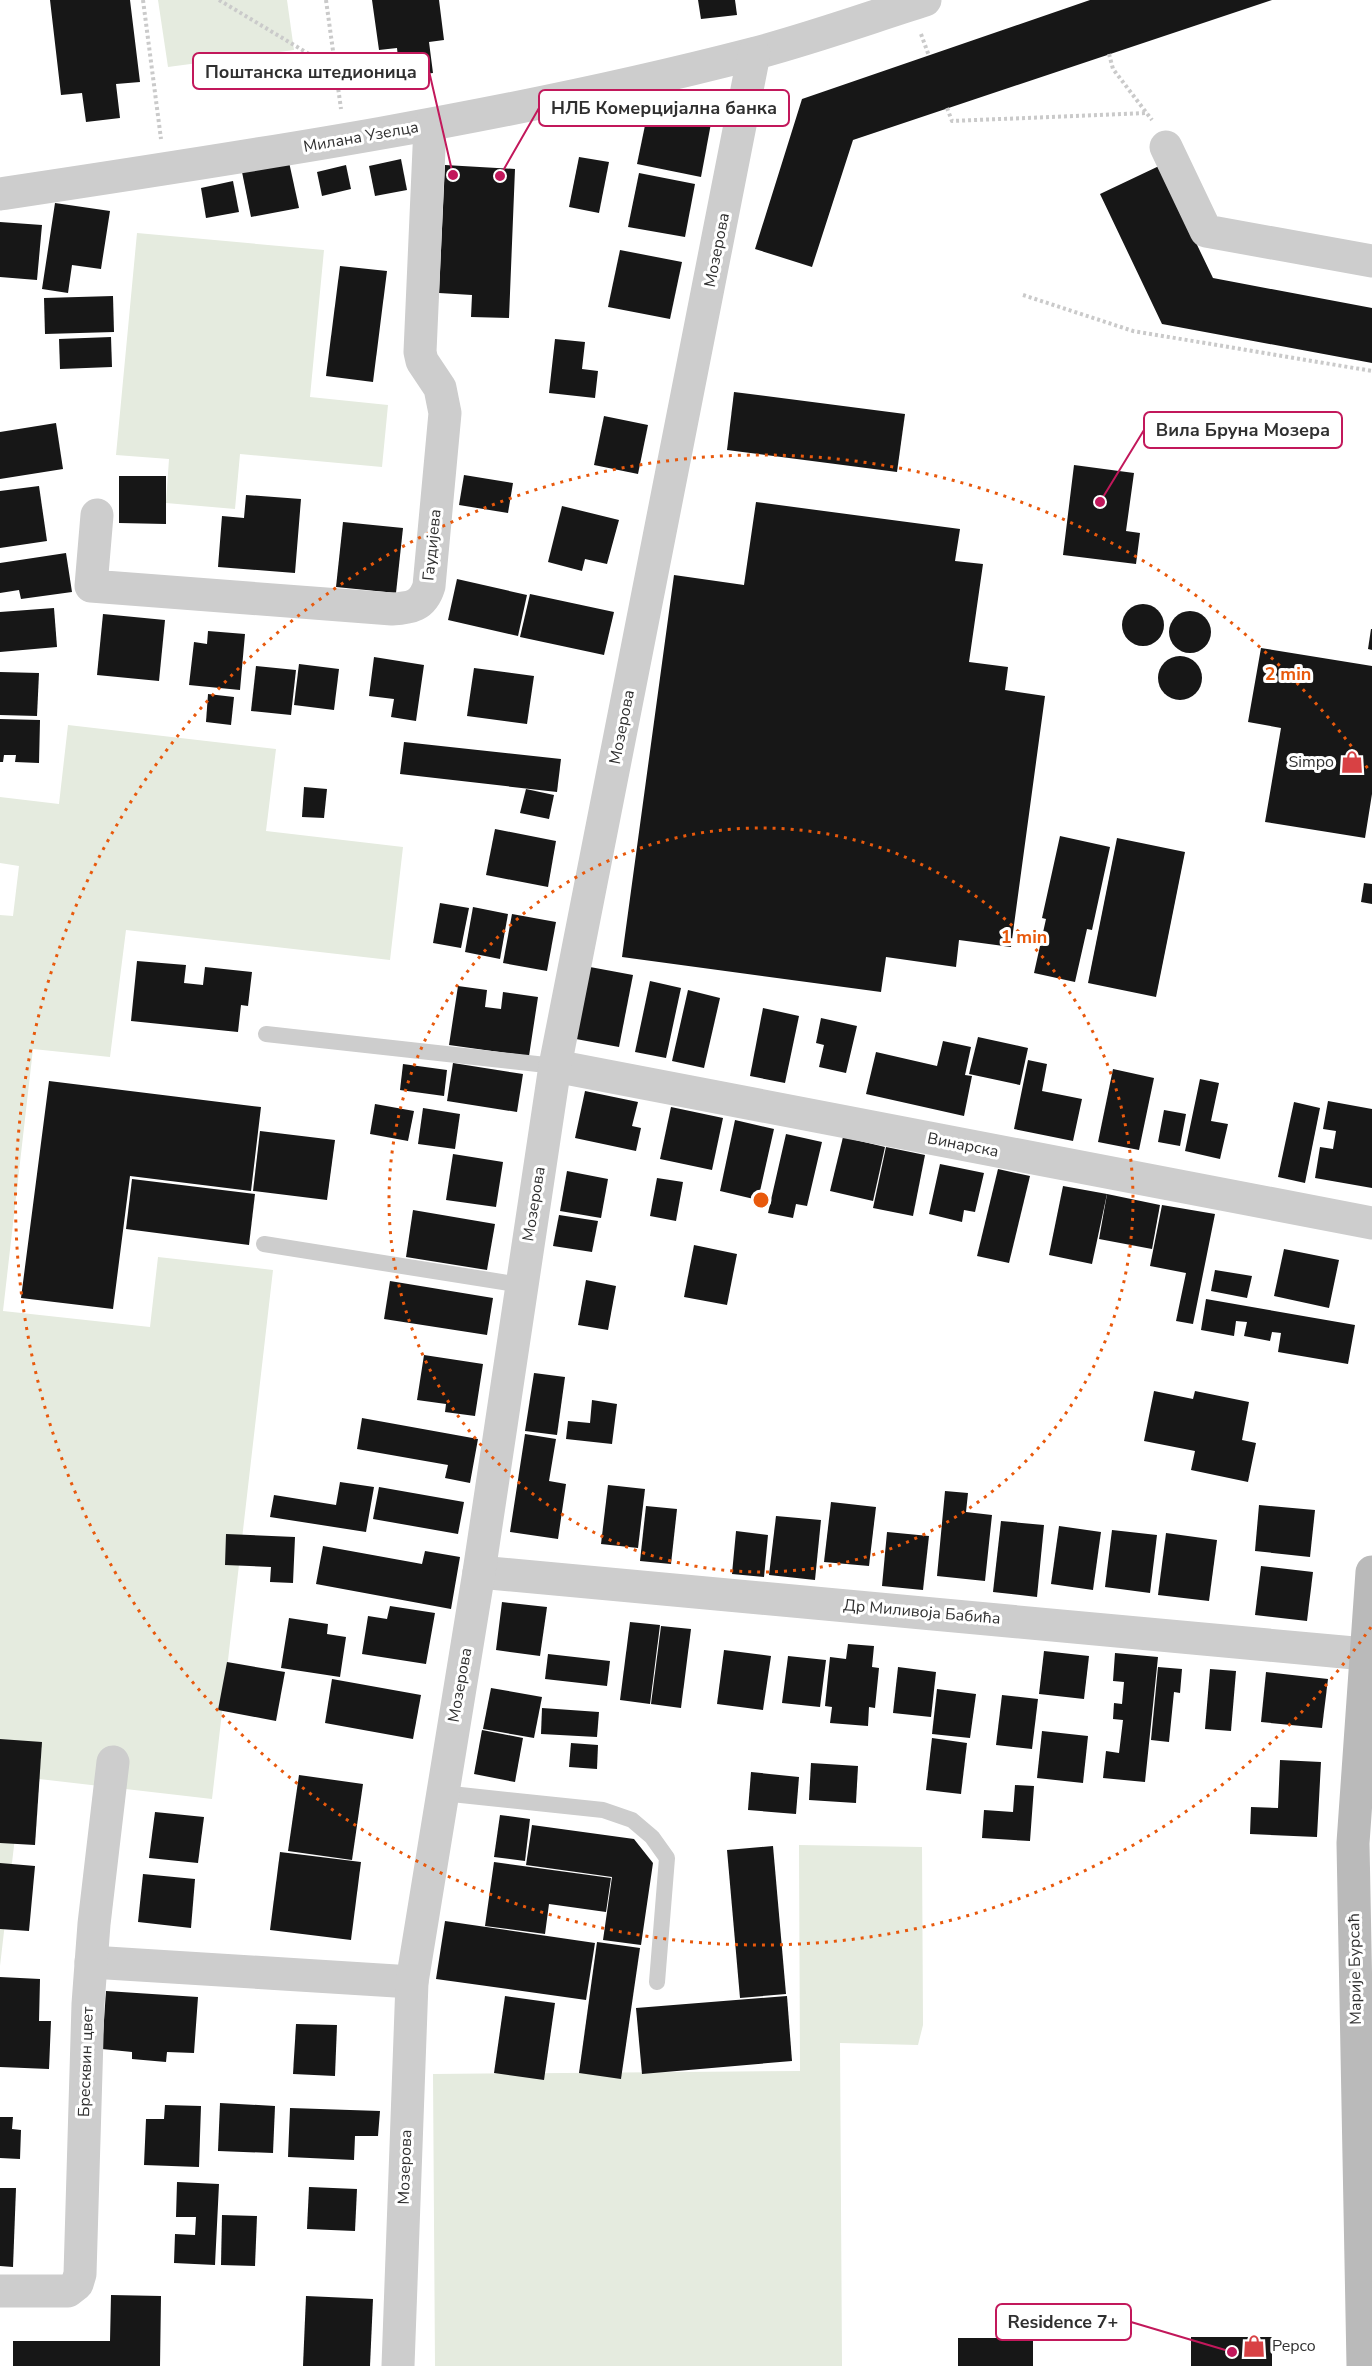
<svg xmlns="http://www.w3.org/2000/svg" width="1372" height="2366" font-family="'Nunito Sans',sans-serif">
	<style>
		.green { fill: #e5ebdf }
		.building { fill: #171717 }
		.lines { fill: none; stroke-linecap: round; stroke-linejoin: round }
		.path { stroke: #cacaca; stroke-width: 4; stroke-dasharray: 3 3; stroke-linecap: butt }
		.lane { stroke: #cdcdcd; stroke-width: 16 }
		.street { stroke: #cdcdcd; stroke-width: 33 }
		.secondary { stroke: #bababa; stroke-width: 33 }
		.ring { fill: none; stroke: #e8590c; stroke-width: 3; stroke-dasharray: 3 6 }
		.labels { text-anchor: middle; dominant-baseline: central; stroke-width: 6; stroke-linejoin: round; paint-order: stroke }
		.street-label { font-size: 16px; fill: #303030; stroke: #fff }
		.poi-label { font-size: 16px; fill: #303030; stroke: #fff; text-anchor: end }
		.centre { fill: #e8590c; stroke: #fff; stroke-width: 3 }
		.ring-label { font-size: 18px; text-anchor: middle; font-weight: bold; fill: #e8590c; stroke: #fff; stroke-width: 6; stroke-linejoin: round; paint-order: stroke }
		.leader { fill: none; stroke: #c2185b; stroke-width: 2 }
		.callout-dot { fill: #c2185b; stroke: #fff; stroke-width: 2 }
		.callout { fill: #fff; stroke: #c2185b; stroke-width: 2 }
		.callout-label { font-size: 18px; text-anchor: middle; font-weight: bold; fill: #303030 }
	</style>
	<rect width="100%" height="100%" fill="#fff"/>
	<g class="green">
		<polygon points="158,0 287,0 294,50 168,67"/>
		<polygon points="137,233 324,250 310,397 388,405 382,467 240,454 235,509 166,503 169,459 116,455"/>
		<polygon points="68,725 276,749 266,831 403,847 390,960 126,930 110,1057 33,1049 3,1311 150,1327 158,1257 273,1270 212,1799 22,1777 0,1966 0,915 13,916 19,866 0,863 0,797 59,804"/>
		<polygon points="799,1845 922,1847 923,2025 918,2045 840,2043 842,2366 435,2366 433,2074 800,2071"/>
	</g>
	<g class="building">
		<polygon points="50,0 130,0 140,82 116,84 120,118 86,122 82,93 61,95"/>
		<polygon points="372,0 439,0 444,40 429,42 433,73 400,77 397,48 379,50"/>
		<polygon points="698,0 735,0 737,15 701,19"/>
		<polygon points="1090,0 1272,0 853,140 812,267 755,249 802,99"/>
		<polygon points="649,106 712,118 701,177 637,164"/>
		<polygon points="579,157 609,162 599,213 569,207"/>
		<polygon points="401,159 407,190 375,196 369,166"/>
		<polygon points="289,162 299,208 251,217 242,172"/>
		<polygon points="346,165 351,189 322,196 317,172"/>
		<polygon points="445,165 515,169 509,318 471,317 472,295 439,293"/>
		<polygon points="1159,166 1213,278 1372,308 1372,363 1162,324 1100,194"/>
		<polygon points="639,173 695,184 685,237 628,227"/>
		<polygon points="233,181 239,212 206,218 201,188"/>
		<polygon points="55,203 110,211 101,269 72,265 68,293 42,289"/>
		<polygon points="0,222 42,225 37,280 0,277"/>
		<polygon points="620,250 682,262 670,319 608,307"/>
		<polygon points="340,266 387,271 373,382 326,376"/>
		<polygon points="113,296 114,332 45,334 44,298"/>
		<polygon points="111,337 112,367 60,369 59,339"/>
		<polygon points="555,339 585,342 582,369 598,371 595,398 549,393"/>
		<polygon points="734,392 905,414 897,472 727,450"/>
		<polygon points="604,416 648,425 638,474 594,465"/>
		<polygon points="56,423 63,469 0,479 0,432"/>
		<polygon points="1074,465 1134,473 1126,531 1140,533 1136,564 1063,555"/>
		<polygon points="464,475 513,483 508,513 459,505"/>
		<polygon points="119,476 166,476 166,524 119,523"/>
		<polygon points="39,486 47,541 0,548 0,491"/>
		<polygon points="246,495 301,499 295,573 218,567 222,516 244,518"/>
		<polygon points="756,502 960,529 955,561 983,564 969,662 1008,667 1005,690 1045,696 1011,947 959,940 956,967 886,957 881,992 622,957 674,575 744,585"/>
		<polygon points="562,506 619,520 607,564 585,559 582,571 548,562"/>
		<polygon points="343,522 403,528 396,593 336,587"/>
		<polygon points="66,553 72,592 21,599 19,590 0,593 0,563"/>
		<polygon points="457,579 527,595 518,636 448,620"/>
		<polygon points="530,594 614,612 604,655 520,637"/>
		<circle cx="1143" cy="625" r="21"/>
		<polygon points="54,608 57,647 0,652 0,612"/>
		<circle cx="1190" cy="632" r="21"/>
		<polygon points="103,614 165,620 159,681 97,675"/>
		<polygon points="1371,629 1372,629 1372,650 1368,649"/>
		<polygon points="208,631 245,634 240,690 189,685 194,642 207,644"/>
		<polygon points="1261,648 1372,666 1372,794 1365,838 1265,822 1281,728 1248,722"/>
		<circle cx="1180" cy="678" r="22"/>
		<polygon points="374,657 424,665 416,721 391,717 394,699 369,696"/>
		<polygon points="299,664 339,669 334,710 294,705"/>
		<polygon points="256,666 296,670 291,715 251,711"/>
		<polygon points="474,668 534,676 527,724 467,716"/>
		<polygon points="0,672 39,673 37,716 0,715"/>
		<polygon points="208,694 234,697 231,725 206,722"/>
		<polygon points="0,719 40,720 39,763 15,762 16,755 4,755 3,762 0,762"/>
		<polygon points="404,742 561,759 557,792 400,774"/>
		<polygon points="304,787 327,789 324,818 302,817"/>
		<polygon points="526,789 554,795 549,819 520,813"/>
		<polygon points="495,829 556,841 548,887 486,875"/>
		<polygon points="1060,836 1110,847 1092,930 1087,929 1075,982 1034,973 1046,919 1042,918"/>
		<polygon points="1117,838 1185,852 1156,997 1088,983"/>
		<polygon points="1364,883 1372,884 1372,904 1361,902"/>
		<polygon points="440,903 469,908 461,948 433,943"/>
		<polygon points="473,907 508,914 500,959 465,952"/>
		<polygon points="512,914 556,922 547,971 503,963"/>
		<polygon points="137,961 186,965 184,983 203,985 205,967 252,972 248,1006 241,1005 238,1032 131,1021"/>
		<polygon points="590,967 633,975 619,1047 576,1039"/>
		<polygon points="650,981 681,988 666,1058 635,1052"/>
		<polygon points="458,986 487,990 485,1007 501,1009 503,992 538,997 529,1056 449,1045"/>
		<polygon points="688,990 720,998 704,1068 672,1061"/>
		<polygon points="763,1008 799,1016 785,1083 750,1076"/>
		<polygon points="821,1018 857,1026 846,1073 819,1067 824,1045 816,1043"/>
		<polygon points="978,1037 1028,1048 1020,1085 969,1074"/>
		<polygon points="943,1041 971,1047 965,1075 972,1076 964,1116 866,1094 876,1052 937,1066"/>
		<polygon points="1028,1060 1047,1064 1042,1091 1082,1099 1073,1141 1014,1129"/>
		<polygon points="453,1063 523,1074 517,1112 447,1101"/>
		<polygon points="403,1064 447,1070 444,1096 400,1090"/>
		<polygon points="1113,1069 1154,1078 1139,1150 1098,1142"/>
		<polygon points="1200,1079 1219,1083 1211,1121 1228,1124 1220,1159 1185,1151"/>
		<polygon points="49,1081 261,1107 251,1191 130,1176 113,1309 21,1298"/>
		<polygon points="585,1091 638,1102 632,1126 641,1128 636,1151 575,1138"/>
		<polygon points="1328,1101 1372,1109 1372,1188 1315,1178 1320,1147 1333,1149 1336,1131 1323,1129"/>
		<polygon points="1294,1102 1320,1108 1305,1183 1278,1177"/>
		<polygon points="375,1104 414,1111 408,1141 370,1134"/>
		<polygon points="671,1107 723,1118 712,1170 660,1159"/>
		<polygon points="423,1108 460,1114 455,1149 418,1144"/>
		<polygon points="1164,1110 1186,1114 1180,1146 1158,1142"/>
		<polygon points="735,1120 774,1129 758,1200 720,1191"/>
		<polygon points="260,1131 335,1140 327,1200 253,1191"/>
		<polygon points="786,1134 822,1142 807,1206 796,1204 793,1218 768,1213"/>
		<polygon points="843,1137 885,1147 873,1201 830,1191"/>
		<polygon points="886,1147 925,1155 913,1216 873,1208"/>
		<polygon points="453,1154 503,1162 496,1207 446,1200"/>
		<polygon points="940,1164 984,1173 975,1212 964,1210 962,1222 929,1214"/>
		<polygon points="998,1169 1030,1176 1009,1263 977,1256"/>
		<polygon points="567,1171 608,1179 601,1218 560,1211"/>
		<polygon points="657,1178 683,1182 676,1221 650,1216"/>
		<polygon points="132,1179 255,1194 249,1245 126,1229"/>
		<polygon points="1063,1186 1107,1194 1092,1264 1049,1255"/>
		<polygon points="1107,1194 1160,1205 1152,1249 1099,1239"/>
		<polygon points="1162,1205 1215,1214 1193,1324 1176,1321 1186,1273 1150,1266"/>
		<polygon points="413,1210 495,1224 487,1270 406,1257"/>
		<polygon points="559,1215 598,1221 592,1252 553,1246"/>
		<polygon points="694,1245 737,1254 727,1305 684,1297"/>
		<polygon points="1284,1249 1339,1260 1329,1308 1274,1296"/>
		<polygon points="1215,1270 1252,1276 1247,1298 1211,1291"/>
		<polygon points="586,1280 616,1286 608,1330 578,1325"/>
		<polygon points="390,1281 493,1298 487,1335 384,1319"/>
		<polygon points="1206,1299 1355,1325 1348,1364 1278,1352 1281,1333 1272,1332 1270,1341 1244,1336 1247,1322 1236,1321 1234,1336 1201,1330"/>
		<polygon points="424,1355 483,1364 475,1416 445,1412 446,1404 417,1400"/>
		<polygon points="534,1373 565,1377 557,1435 525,1431"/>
		<polygon points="1154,1391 1193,1399 1195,1391 1249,1402 1242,1440 1256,1443 1248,1482 1191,1470 1195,1451 1144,1441"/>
		<polygon points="592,1400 617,1404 612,1444 566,1439 568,1421 590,1423"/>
		<polygon points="362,1418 478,1439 470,1483 445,1478 448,1465 357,1449"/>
		<polygon points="525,1434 556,1439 549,1481 566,1484 558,1539 510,1532"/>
		<polygon points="340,1482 374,1487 366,1532 270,1517 274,1495 336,1505"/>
		<polygon points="608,1485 645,1489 638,1548 601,1544"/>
		<polygon points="379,1487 464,1502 458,1534 373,1519"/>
		<polygon points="945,1491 968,1493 966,1512 992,1515 985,1581 937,1576"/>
		<polygon points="831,1502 876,1507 869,1566 824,1562"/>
		<polygon points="1259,1505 1315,1510 1310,1557 1255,1551"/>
		<polygon points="646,1506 677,1509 671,1564 640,1561"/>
		<polygon points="776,1516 821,1520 815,1580 769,1575"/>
		<polygon points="1001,1521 1044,1525 1037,1597 993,1592"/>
		<polygon points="1059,1526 1101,1532 1093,1590 1051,1584"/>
		<polygon points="1112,1530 1157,1535 1150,1593 1105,1587"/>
		<polygon points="736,1531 768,1535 764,1577 732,1574"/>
		<polygon points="887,1532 929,1536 923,1590 882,1586"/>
		<polygon points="1166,1533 1217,1540 1209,1601 1158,1595"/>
		<polygon points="226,1534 295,1537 293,1583 270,1582 271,1567 225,1565"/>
		<polygon points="323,1546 422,1564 425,1551 460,1557 451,1609 316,1584"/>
		<polygon points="1261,1566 1313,1572 1307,1621 1255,1615"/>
		<polygon points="502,1602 547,1607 540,1656 496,1650"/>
		<polygon points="390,1606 435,1613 426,1664 362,1654 368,1616 387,1619"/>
		<polygon points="289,1618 328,1624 327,1634 346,1637 340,1677 281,1668"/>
		<polygon points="630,1622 660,1625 650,1704 620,1700"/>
		<polygon points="661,1626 691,1629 681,1708 651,1704"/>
		<polygon points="848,1644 874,1646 872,1667 879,1668 875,1708 869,1707 868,1726 830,1723 832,1707 825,1706 830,1657 846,1659"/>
		<polygon points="724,1650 771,1656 763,1710 717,1704"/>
		<polygon points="1044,1651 1089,1656 1084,1699 1039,1694"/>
		<polygon points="1115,1653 1158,1657 1145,1782 1103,1778 1106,1751 1119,1753 1123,1720 1113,1719 1114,1703 1122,1704 1124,1682 1113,1681"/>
		<polygon points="548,1654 610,1661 607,1686 545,1679"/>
		<polygon points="788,1656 826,1660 820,1707 782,1703"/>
		<polygon points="227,1662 285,1672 276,1721 218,1710"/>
		<polygon points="898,1667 936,1672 931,1717 893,1713"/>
		<polygon points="1158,1667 1182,1669 1180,1693 1174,1692 1169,1742 1151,1740"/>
		<polygon points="1210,1669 1236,1671 1231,1731 1205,1729"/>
		<polygon points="1266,1672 1328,1679 1322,1728 1261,1722"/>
		<polygon points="332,1679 421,1695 413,1739 325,1723"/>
		<polygon points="491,1688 542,1697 534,1738 483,1729"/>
		<polygon points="937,1689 976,1694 970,1738 932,1734"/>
		<polygon points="1002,1695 1038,1699 1032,1749 996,1745"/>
		<polygon points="542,1708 599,1712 597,1737 541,1734"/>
		<polygon points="482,1730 523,1738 515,1782 474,1774"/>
		<polygon points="1042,1731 1088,1736 1083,1783 1037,1778"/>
		<polygon points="932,1738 967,1743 961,1794 926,1790"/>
		<polygon points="0,1739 42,1742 35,1845 0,1843"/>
		<polygon points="571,1743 598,1745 597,1769 569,1767"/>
		<polygon points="1280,1760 1321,1762 1317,1837 1250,1834 1251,1807 1278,1808"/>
		<polygon points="811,1763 858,1766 856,1803 809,1800"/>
		<polygon points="751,1772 799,1777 796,1814 748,1810"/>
		<polygon points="299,1775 363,1784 352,1860 288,1851"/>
		<polygon points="1015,1785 1034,1786 1030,1841 982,1838 984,1810 1013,1812"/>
		<polygon points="155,1812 204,1817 198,1863 149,1858"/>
		<polygon points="500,1815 530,1819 525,1861 494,1857"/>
		<polygon points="532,1825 634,1839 653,1863 641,1945 603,1940 612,1877 526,1865"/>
		<polygon points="773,1846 786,1994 740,1998 727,1850"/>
		<polygon points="280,1852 361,1862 351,1940 270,1930"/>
		<polygon points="494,1862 611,1878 606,1912 549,1904 545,1934 485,1926"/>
		<polygon points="0,1863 35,1866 29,1931 0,1929"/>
		<polygon points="143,1874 195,1879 191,1928 138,1922"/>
		<polygon points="445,1921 595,1943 586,2000 436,1979"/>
		<polygon points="597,1942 640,1948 621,2079 579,2073"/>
		<polygon points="0,1977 40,1979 39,2021 51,2021 49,2069 0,2067"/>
		<polygon points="106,1991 198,1997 194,2053 167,2052 166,2062 132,2059 132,2052 102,2049"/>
		<polygon points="505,1996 555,2003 544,2080 494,2073"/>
		<polygon points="787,1996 792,2061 642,2074 636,2008"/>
		<polygon points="296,2024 337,2025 335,2076 293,2074"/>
		<polygon points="220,2103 275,2106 273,2153 218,2151"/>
		<polygon points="165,2105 201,2106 199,2167 144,2165 146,2119 164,2119"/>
		<polygon points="290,2108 380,2111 378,2136 355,2136 354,2160 288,2157"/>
		<polygon points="0,2117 13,2117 12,2129 21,2130 20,2159 0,2158"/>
		<polygon points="177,2182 219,2184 215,2265 174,2263 175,2234 195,2235 196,2217 176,2217"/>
		<polygon points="309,2187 357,2189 355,2231 307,2229"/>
		<polygon points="0,2188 16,2188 13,2267 0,2266"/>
		<polygon points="222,2215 257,2216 255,2266 221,2265"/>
		<polygon points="111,2295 161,2296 160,2366 13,2366 13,2341 110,2341"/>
		<polygon points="306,2296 373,2299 370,2366 303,2366"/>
		<rect x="1191" y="2337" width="81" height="29"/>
		<rect x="958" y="2338" width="75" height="28"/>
	</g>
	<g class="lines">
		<g class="path">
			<polyline points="143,0 161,139"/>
			<polyline points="219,0 334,69"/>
			<polyline points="326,0 341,109"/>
			<polyline points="921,34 929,56"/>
			<polyline points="1109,54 1113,69 1152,120"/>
			<polyline points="947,108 952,121 1148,113"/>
			<polyline points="1023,295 1133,331 1372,371"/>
		</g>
		<g class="lane">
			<polyline points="266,1034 555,1066"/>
			<polyline points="264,1244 521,1285"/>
			<polyline points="442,1793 603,1810 632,1820 652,1837 667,1858 657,1982"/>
		</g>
		<g class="street">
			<polyline points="1166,147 1206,231 1372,261"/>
			<path d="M0,194C252,156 505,118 752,54C810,39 868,18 925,0"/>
			<path d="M97,515L91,586L392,609C411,608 423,606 429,586L445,413L440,388L422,361L420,352L430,126"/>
			<polyline points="555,1066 1372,1223"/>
			<polyline points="479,1572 1365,1654"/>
			<polyline points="91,1962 412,1982"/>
			<polyline points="0,2291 68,2291 77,2284 80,2274 88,2004 94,1924 113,1762"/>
			<polyline points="398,2366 412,1982 479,1572 555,1066 754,54"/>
		</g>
		<polyline class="secondary" points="1363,2366 1353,1843 1372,1572"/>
	</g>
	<g class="ring">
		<circle cx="761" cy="1200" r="372"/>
		<path d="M1371 1627A745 745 0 1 1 1371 773"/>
	</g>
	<defs>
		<g id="shop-bare" transform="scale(1.8)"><path d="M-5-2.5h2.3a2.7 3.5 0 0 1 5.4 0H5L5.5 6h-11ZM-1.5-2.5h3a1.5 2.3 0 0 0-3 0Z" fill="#d84144" stroke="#fff" stroke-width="2.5" paint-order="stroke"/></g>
	</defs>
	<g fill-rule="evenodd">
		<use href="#shop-bare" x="1352" y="762"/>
		<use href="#shop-bare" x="1254" y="2346"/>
	</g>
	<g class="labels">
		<g class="street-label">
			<text transform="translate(361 137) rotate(-10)">Милана Узелца</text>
			<text transform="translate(717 250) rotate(-79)">Мозерова</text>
			<text transform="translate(432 545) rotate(-84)">Гаудијева</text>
			<text transform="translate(622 727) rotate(-79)">Мозерова</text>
			<text transform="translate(963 1145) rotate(11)">Винарска</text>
			<text transform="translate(534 1204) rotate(-81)">Мозерова</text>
			<text transform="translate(922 1612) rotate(5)">Др Миливоја Бабића</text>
			<text transform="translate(460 1685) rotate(-80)">Мозерова</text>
			<text transform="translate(1355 1969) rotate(-91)">Марије Бурсаћ</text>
			<text transform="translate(86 2062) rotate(-88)">Бресквин цвет</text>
			<text transform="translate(405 2167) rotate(-88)">Мозерова</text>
		</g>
		<g class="poi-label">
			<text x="1334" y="762">Simpo</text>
			<text x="1272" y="2346" text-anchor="start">Pepco</text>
		</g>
	</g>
	<circle cx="761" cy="1200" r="9" class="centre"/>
	<g class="ring-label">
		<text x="1288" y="680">2 min</text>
		<text x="1024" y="943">1 min</text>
	</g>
	<path class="leader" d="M453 175L429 71M500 176L539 108M1100 502L1144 430M1232 2352L1131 2322"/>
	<g class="callout-dot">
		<circle cx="453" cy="175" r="6"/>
		<circle cx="500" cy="176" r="6"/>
		<circle cx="1100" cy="502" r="6"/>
		<circle cx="1232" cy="2352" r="6"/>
	</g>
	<g class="callout">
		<rect x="193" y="53" width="236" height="36" rx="6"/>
		<rect x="539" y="90" width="250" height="36" rx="6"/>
		<rect x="1144" y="412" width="198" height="36" rx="6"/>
		<rect x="996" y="2304" width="135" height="36" rx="6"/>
	</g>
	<g class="callout-label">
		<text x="311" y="78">Поштанска штедионица</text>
		<text x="664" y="114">НЛБ Комерцијална банка</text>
		<text x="1243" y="436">Вила Бруна Мозера</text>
		<text x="1063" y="2328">Residence 7+</text>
	</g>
</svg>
